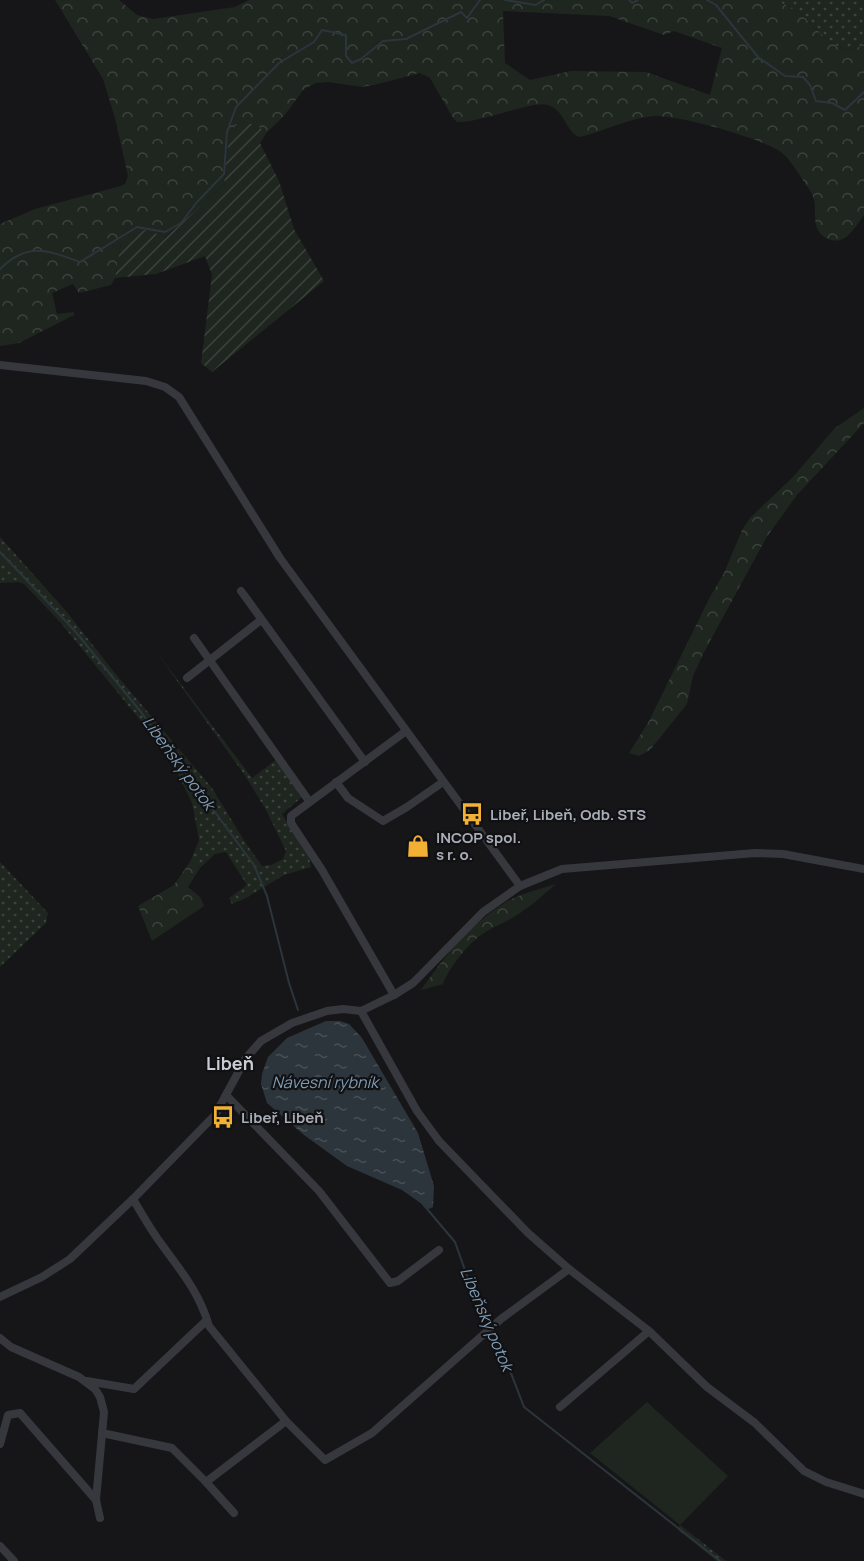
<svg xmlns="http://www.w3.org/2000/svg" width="864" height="1561" font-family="Manrope,sans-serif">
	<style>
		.grass { fill: url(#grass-dots) }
		.forest { fill: url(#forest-crowns); fill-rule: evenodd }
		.park { fill: #1e261f }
		.garden { fill: url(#garden-furrows) }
		.water { fill: url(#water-ripples) }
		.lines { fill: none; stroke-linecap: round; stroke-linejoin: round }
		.stream { stroke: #2c353c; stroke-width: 2 }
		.minor { stroke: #37383d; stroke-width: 8 }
		.labels { text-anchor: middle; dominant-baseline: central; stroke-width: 4.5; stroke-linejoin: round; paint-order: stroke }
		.poi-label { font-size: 15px; font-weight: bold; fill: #a8adb8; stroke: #111113; text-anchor: start }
		.water-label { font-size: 16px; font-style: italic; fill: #7f9bb3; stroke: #111113 }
		.quarter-label { font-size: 18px; font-weight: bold; fill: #c9ccd4; stroke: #111113 }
	</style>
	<defs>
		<pattern id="grass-dots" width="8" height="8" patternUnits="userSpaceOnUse" patternTransform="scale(1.5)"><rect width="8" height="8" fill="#1e261f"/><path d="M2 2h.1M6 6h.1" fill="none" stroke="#3c433d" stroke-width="1.8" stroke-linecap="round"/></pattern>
		<pattern id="forest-crowns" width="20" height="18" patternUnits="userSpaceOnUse" patternTransform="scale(1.5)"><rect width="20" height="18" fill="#1e261f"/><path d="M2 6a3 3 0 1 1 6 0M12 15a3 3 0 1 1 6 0" fill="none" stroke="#3c433d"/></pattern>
		<pattern id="garden-furrows" width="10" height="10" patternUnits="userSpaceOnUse" patternTransform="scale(1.5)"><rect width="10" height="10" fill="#1e261f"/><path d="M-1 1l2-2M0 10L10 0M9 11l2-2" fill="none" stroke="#3c433d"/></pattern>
		<pattern id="water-ripples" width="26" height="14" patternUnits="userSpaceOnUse" patternTransform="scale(1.5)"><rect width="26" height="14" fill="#2c353c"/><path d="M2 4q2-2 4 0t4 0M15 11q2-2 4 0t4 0" fill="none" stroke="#485056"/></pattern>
	</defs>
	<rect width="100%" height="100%" fill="#161618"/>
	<g class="grass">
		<path d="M774,0H864V44C840,62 816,27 800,13C793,7 782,4 774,0Z"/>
		<polygon points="0,537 66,611 114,672 212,788 245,842 262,866 271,865 283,859 286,851 266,810 246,777 155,650 252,778 276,760 302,797 282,814 309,857 311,867 284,875 244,899 232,904 229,898 247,885 226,852 215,854 200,868 190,862 199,840 192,803 173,764 149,731 60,622 24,584 18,582 0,583"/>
		<polygon points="0,862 48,913 46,923 0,967"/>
		<polygon points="680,1525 725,1560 726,1561 717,1561 677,1529"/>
	</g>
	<g class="forest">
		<path d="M55,0H119L137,15L153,19L235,7L249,0H774C782,4 793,7 800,13C816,27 840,62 864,44V215C855,227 845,248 826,238C808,228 820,207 811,192C802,180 793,162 781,152C761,138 679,115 655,116C628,118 605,131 580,137C566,133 565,110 548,105C532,100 482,123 457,122L453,118L430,78L420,73L378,84L362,87L328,82L316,83L304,89L284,116L267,132L253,124L228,146L224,184L164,238L121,243L115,278L111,285L79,293L73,284L52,293L57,314L74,312V315L19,343L0,346V224L35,209L117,187L125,184L128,176L115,118L103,79ZM503,11L609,16L664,35L674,31L722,48L710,95L646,72L571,71L530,80L505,63Z"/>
		<polygon points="864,408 864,423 797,495 766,538 703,654 693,676 687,704 650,750 639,756 629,753 648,723 710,597 724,573 742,530 750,518 792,478 835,428"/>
		<polygon points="190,862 200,868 188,887 200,897 204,906 152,941 138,906 174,885"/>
		<path d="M556,884C542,896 528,909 512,918C504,923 495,926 487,931C471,940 449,967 443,984L421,990C444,957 473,921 508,901C522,893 540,889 556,884Z"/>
	</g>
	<polygon class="park" points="647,1402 728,1476 680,1525 590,1453"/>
	<polygon class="garden" points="235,124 253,124 267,132 260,143 279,181 294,229 324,281 212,372 201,363 212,275 205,256 156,274 115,278 121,243 147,229 165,238 224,184 228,146"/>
	<polygon class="water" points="326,1021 340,1021 349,1024 362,1038 418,1133 434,1186 433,1207 429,1209 402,1190 347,1166 304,1135 267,1103 261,1084 262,1074 268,1057 287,1038"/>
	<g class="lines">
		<g class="stream">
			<polyline points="505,0 536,5 544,0"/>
			<polyline points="629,0 632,3 638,0"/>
			<polyline points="707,0 716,5 758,57 785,76 803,77 810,85 816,101 832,103 845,110 864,92"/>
			<path d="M0,269C27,242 47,250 80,262L137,227L165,232L181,223L197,202L224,174L227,132L236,107L279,63L314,42L322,30L346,35V56L352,63L361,59L383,41L406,39L461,12L467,18L480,0"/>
			<polyline points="0,552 75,631 141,712 254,865 267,896 289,983 298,1010"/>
			<polyline points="422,1203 455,1242 471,1287 491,1324"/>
			<polyline points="494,1329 524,1407 720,1561"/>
		</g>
		<g class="minor">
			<polyline points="0,365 146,381 165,387 179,397 280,558 520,886"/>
			<polyline points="241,591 365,762"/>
			<polyline points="194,638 309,801"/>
			<polyline points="187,678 261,620"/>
			<polyline points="336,782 348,798 383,821 407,807 443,782"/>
			<polyline points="394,995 322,870 291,823 291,816 406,731"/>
			<polyline points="361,1011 417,1111 439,1141 528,1233 569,1269 649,1331 707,1387 755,1423 804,1471 826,1482 864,1494"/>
			<polyline points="226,1095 319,1191 390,1283 398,1281 439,1250"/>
			<path d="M133,1199C140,1211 147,1223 155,1235C177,1267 198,1288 209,1326L286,1421L325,1460L372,1433L501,1319L569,1269"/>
			<polyline points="0,1297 42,1277 70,1259 133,1199 215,1115 246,1058 261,1041 292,1023 327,1011 343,1009 361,1011 394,995 413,983 483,912 520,886 562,869 755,853 783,854 864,869"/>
			<polyline points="0,1338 11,1347 79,1377 95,1389 100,1397 104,1412 96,1500 100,1518"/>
			<polyline points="87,1381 134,1389 207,1320"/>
			<polyline points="560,1407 649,1331"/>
			<polyline points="102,1433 172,1448 206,1482 286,1421"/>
			<polyline points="0,1444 8,1415 20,1413 96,1500"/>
			<polyline points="206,1482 234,1513"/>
			<polyline points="0,1546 14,1561"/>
		</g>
	</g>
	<defs>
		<g id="bus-bare" transform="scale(1.8)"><path d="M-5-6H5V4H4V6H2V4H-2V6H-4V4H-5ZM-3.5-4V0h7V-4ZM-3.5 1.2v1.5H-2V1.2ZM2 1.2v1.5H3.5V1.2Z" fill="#f2b134" stroke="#111113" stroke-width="2.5" paint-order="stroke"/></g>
		<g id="shop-bare" transform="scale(1.8)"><path d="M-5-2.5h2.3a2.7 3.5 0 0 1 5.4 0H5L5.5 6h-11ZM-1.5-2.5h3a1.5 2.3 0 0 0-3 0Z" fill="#f2b134" stroke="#111113" stroke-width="2.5" paint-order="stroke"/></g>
	</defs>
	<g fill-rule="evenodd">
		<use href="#bus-bare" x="472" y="814"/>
		<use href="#shop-bare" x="418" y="846"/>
		<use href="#bus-bare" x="223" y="1117"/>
	</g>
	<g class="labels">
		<g class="poi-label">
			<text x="490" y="814">Libeř, Libeň, Odb. STS</text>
			<text x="436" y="837">INCOP spol.<tspan x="436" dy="17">s r. o.</tspan></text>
			<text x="241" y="1117">Libeř, Libeň</text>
		</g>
		<g class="water-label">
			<text transform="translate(179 763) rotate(54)">Libeňský potok</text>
			<text x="325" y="1082">Návesní rybník</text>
			<text transform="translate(487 1319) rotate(67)">Libeňský potok</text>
		</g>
		<g class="quarter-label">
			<text x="230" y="1063">Libeň</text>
		</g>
	</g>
</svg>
